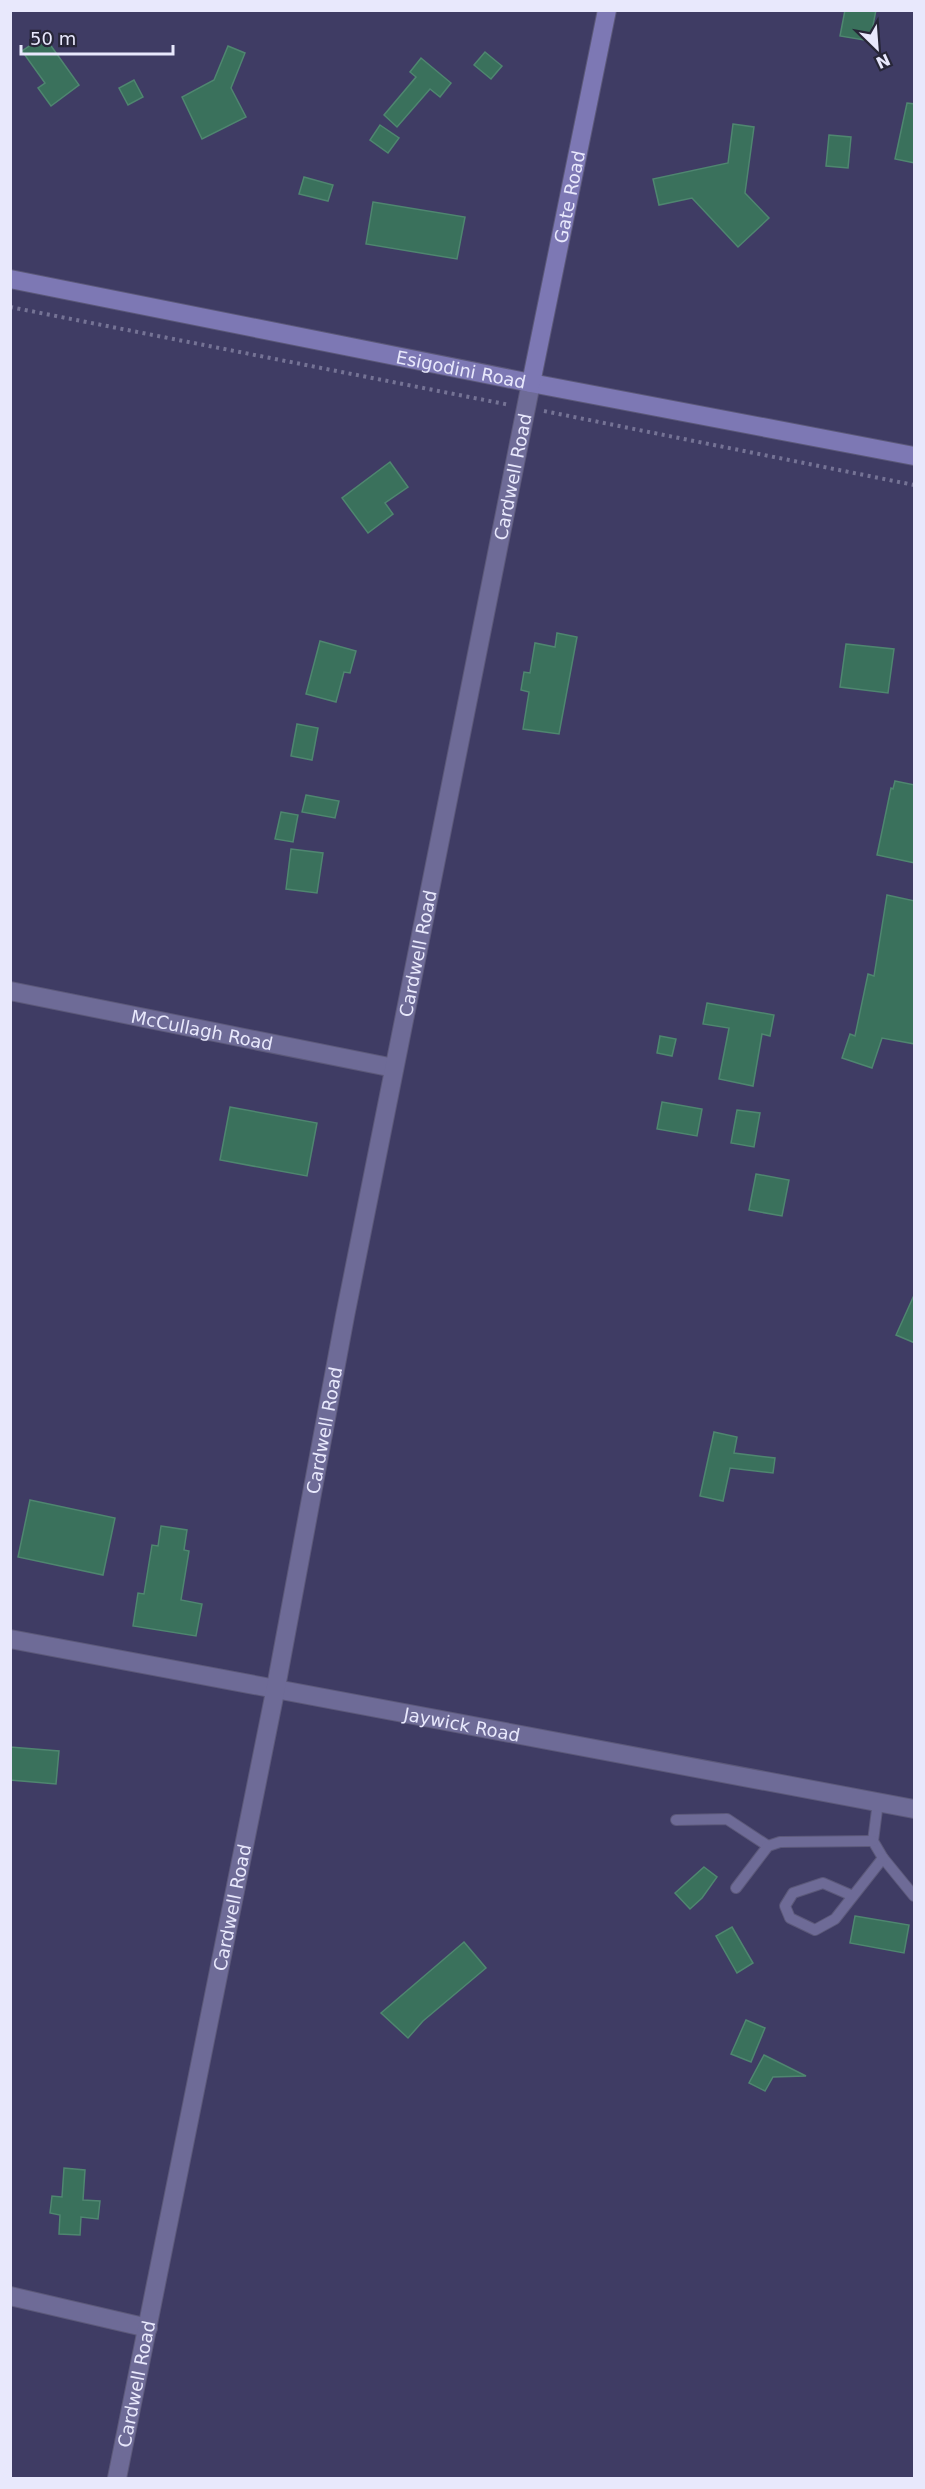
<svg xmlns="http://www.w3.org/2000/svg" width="925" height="2489" font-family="'DejaVu Sans',sans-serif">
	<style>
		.building { fill: #3a715c; stroke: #4f8670; stroke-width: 1.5 }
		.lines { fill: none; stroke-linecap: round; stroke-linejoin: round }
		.lane-casing { stroke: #5c597a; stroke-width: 12 }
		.street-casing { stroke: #5c597a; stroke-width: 20 }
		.secondary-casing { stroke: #5c597a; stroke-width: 20 }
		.path { stroke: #757395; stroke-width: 4; stroke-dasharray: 3 4.5; stroke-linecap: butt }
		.lane { stroke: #6e6b97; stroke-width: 10 }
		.street { stroke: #6e6b97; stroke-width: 18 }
		.secondary { stroke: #7d78b4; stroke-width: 18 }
		.labels { text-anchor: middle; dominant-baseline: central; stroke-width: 4.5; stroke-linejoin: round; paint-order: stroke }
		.street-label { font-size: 18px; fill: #e8e8fc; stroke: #272638 }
	</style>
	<rect width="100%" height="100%" fill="#3f3c64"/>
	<g class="building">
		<polygon points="845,10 876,10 870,41 840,36"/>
		<polygon points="44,36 79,85 51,106 38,88 45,83 22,51"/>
		<polygon points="228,46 245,53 231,88 246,117 202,139 182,97 214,80"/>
		<polygon points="485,52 502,66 491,79 474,65"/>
		<polygon points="421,58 451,83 440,97 430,89 397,127 384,115 416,77 410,72"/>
		<polygon points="134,80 143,97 128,105 119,88"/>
		<polygon points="907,103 915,104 915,163 895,159"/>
		<polygon points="733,124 754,127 745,193 769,218 738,247 692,198 659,205 653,179 728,163"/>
		<polygon points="380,125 399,138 388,153 370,140"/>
		<polygon points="829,135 851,137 848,168 826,166"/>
		<polygon points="304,177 333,185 328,201 299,194"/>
		<polygon points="373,202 465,217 457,259 366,244"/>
		<polygon points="390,462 408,487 385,503 393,514 368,533 342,498"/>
		<polygon points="557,633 577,637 559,734 523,729 529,692 521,690 524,672 530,673 535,643 555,647"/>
		<polygon points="320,641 356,651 350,673 344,672 336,702 306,694"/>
		<polygon points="846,644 894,649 888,693 840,687"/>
		<polygon points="297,724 318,728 312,760 291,756"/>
		<polygon points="895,781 915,785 915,863 877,855 891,788 893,789"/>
		<polygon points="306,795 339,801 335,818 302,812"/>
		<polygon points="281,812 298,815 293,842 275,839"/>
		<polygon points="291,849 323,853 317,893 286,889"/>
		<polygon points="887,895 915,901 915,1044 882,1038 872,1068 842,1058 850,1034 855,1036 868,974 874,976"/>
		<polygon points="707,1003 774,1015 770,1036 762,1034 753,1086 719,1079 729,1028 703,1024"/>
		<polygon points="660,1036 676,1039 672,1056 657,1053"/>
		<polygon points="662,1102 702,1109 697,1136 657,1129"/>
		<polygon points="230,1107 317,1123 307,1176 220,1160"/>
		<polygon points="737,1110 760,1113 754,1147 731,1143"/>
		<polygon points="756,1174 789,1180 782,1216 749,1210"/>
		<polygon points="915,1293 915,1343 896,1335"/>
		<polygon points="714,1432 737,1437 734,1453 775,1458 773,1473 730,1468 723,1501 700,1496"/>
		<polygon points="30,1500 115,1518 103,1575 18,1557"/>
		<polygon points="161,1526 187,1530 184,1550 189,1551 181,1600 202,1604 196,1636 133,1626 138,1593 144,1594 152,1545 158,1546"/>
		<polygon points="10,1747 59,1751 56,1784 10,1780"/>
		<polygon points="704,1867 717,1877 702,1898 690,1909 675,1893"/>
		<polygon points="855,1916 909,1925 904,1953 850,1943"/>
		<polygon points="732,1927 753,1963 737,1973 716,1936"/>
		<polygon points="464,1942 486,1968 423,2021 408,2038 381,2013"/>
		<polygon points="746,2020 765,2028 751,2062 731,2054"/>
		<polygon points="764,2055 806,2076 773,2077 765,2091 749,2083"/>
		<polygon points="64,2168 85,2170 83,2200 100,2201 98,2219 81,2217 80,2235 59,2234 60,2215 50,2213 52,2196 62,2197"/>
	</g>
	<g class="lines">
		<g class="lane-casing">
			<g id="lane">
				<polyline points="878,1802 873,1841 883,1858 914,1896"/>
				<polyline points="676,1820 727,1819 768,1846"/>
				<polyline points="736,1888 768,1846 780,1842 873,1841"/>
				<polyline points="853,1896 823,1883 793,1893 785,1906 790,1918 815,1930 835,1919 883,1858"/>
			</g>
		</g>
		<g class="street-casing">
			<g id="street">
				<path id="s1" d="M10,991L394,1068"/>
				<path id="s2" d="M10,1639L914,1809"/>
				<polyline points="10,2296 148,2328"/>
				<path id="s3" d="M117,2478L276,1687L345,1316L531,383"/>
			</g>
		</g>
		<g class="secondary-casing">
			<g id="secondary">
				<path id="s4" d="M10,279L531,383L914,456"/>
				<path id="s5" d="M531,383L607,10"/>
			</g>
		</g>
		<g class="path">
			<polyline points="10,307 510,405"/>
			<polyline points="544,411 914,485"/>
		</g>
		<use href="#lane" class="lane"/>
		<use href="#street" class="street"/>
		<use href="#secondary" class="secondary"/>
	</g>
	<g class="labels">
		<g class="street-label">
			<text stroke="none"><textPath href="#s5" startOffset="190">Gate Road</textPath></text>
			<text stroke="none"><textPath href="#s4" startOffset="460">Esigodini Road</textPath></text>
			<text stroke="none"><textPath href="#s3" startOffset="2040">Cardwell Road</textPath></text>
			<text stroke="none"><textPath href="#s3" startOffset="1554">Cardwell Road</textPath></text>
			<text stroke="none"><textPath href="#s1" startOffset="196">McCullagh Road</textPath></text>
			<text stroke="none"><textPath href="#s3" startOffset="1068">Cardwell Road</textPath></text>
			<text stroke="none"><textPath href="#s2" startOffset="460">Jaywick Road</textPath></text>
			<text stroke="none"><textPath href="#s3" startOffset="582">Cardwell Road</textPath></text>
			<text stroke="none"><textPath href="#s3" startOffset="96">Cardwell Road</textPath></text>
		</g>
	</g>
	<rect width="925" height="2489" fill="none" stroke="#e8e8fc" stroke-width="24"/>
	<g transform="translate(877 48) rotate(155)" stroke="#272638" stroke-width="4.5" paint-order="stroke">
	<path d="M0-4.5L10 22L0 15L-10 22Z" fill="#e8e8fc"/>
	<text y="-9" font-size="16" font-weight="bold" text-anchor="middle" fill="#e8e8fc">N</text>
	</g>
	<path d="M21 45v9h152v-9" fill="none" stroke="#e8e8fc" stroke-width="3"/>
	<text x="30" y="45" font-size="18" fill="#e8e8fc" stroke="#272638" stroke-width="4.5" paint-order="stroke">50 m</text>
</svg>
